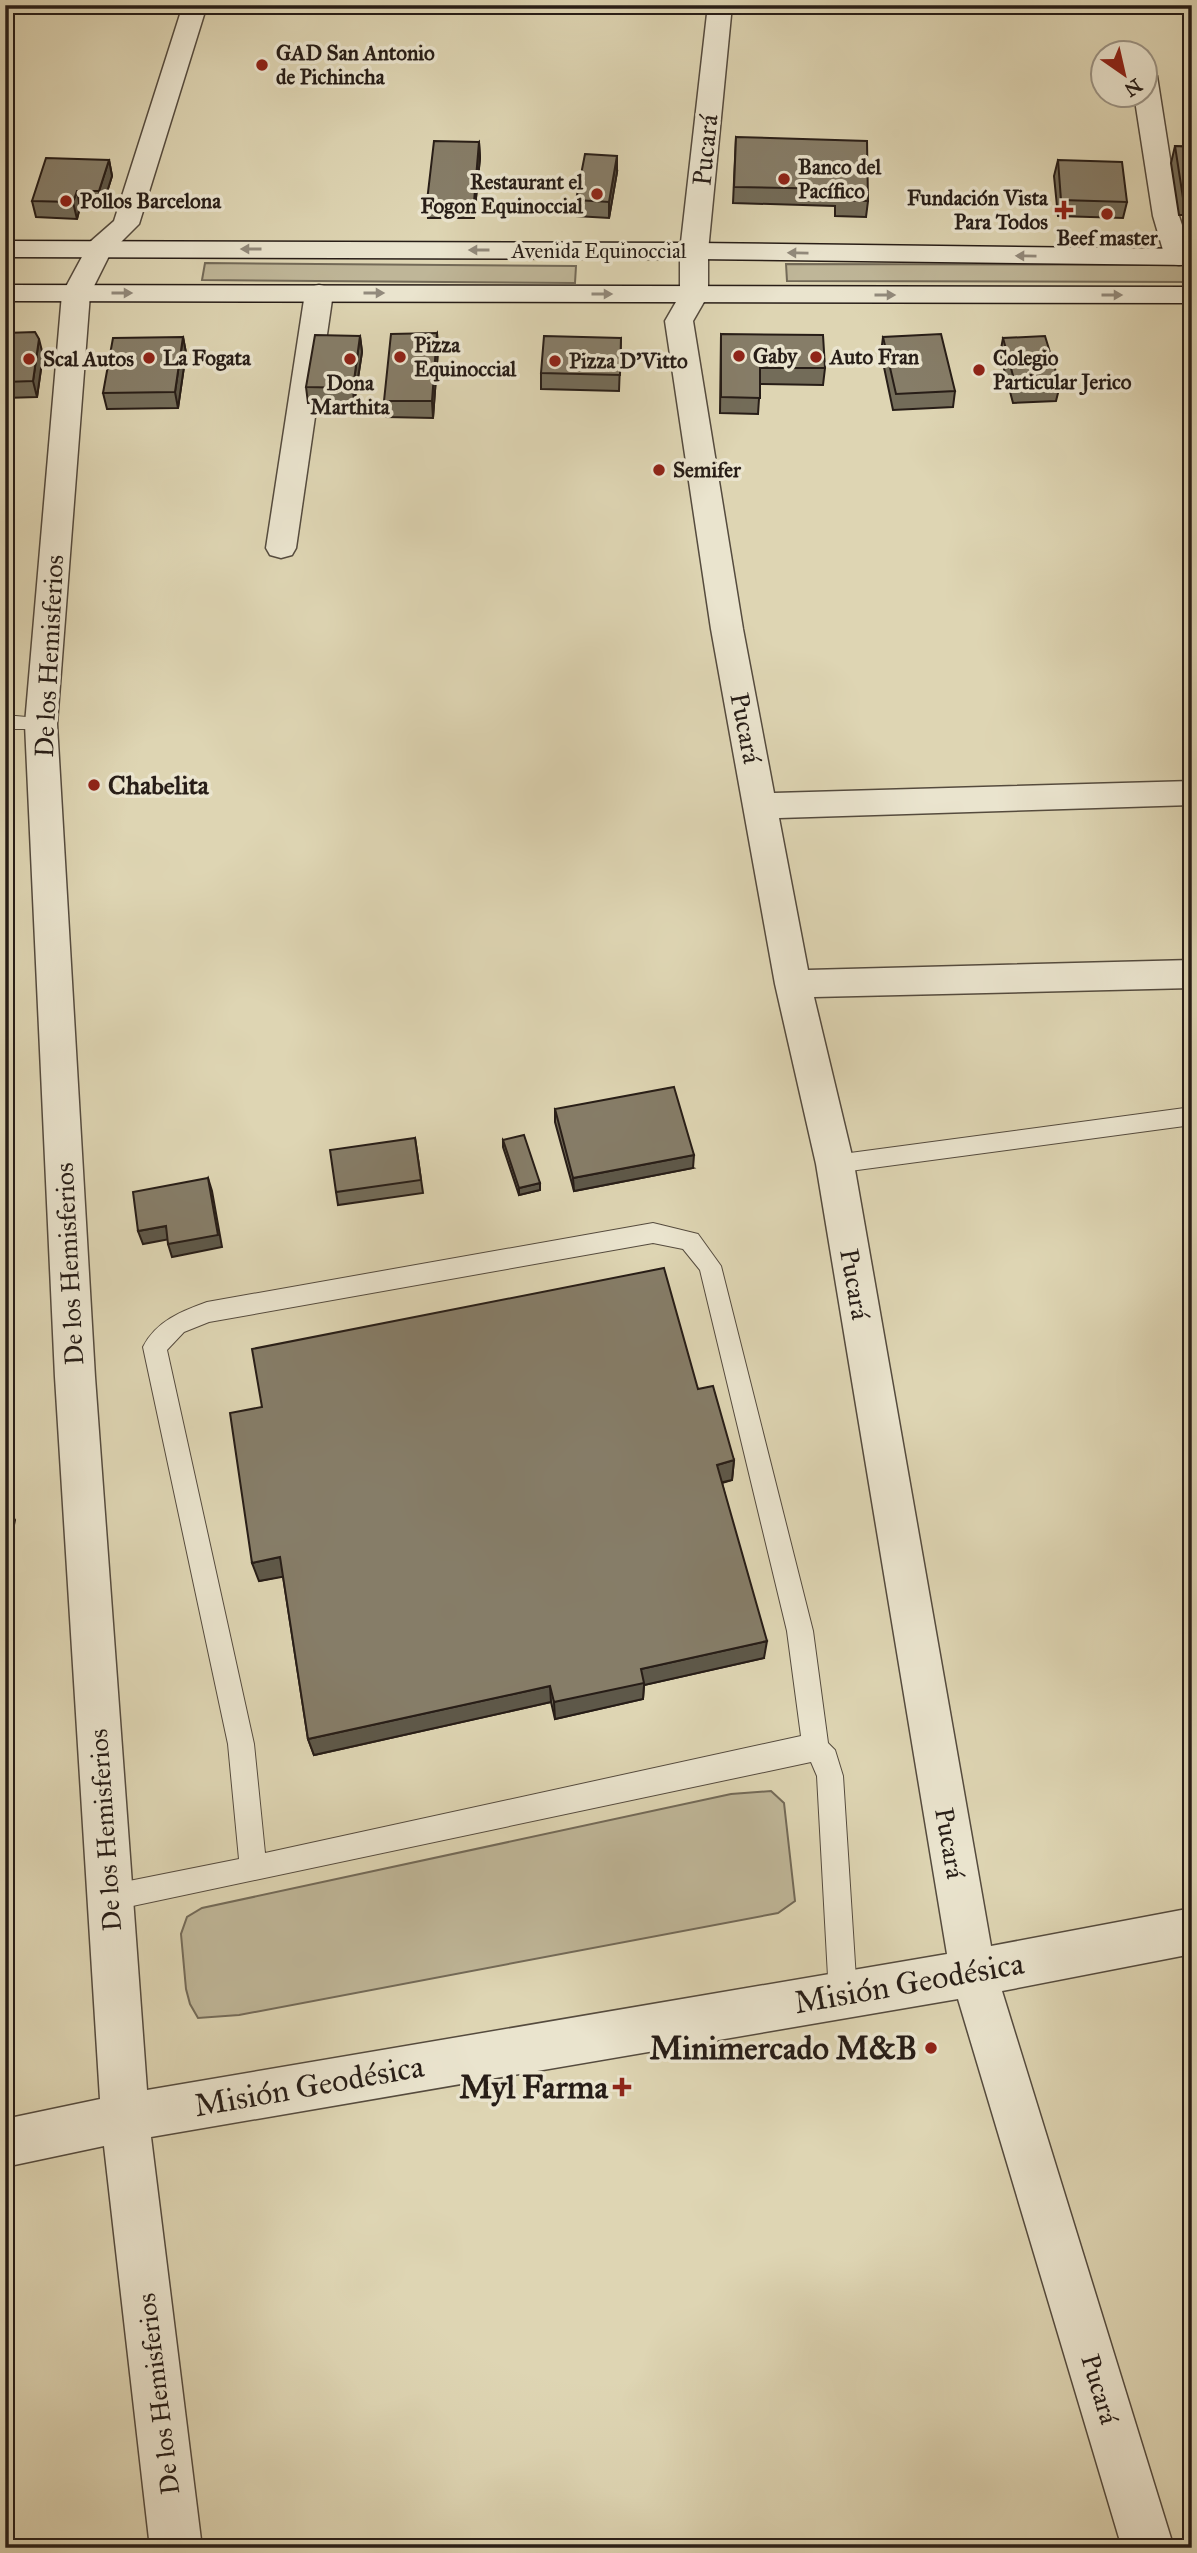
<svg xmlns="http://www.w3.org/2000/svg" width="1197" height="2553" font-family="'IM FELL Great Primer',serif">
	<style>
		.green { fill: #bfb698; stroke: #736a58; stroke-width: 2 }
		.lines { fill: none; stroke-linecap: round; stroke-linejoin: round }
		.lane-casing { stroke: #554b3e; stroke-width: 2 }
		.street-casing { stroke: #554b3e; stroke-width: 3 }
		.secondary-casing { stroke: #271d17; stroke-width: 3 }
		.lane { fill: #eae4ce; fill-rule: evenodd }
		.street { fill: #eae4ce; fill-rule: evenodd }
		.secondary { fill: #eae4ce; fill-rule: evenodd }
		.wall { fill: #736c59; stroke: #271d17; stroke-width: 2 }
		.shaded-wall { fill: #5e5849; stroke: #271d17; stroke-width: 2 }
		.building { fill: #867d68; stroke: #271d17; stroke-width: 2 }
		.oneway { fill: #928a7c }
		.poi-dot { fill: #8f2418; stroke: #eae4ce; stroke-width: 2.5 }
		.labels { text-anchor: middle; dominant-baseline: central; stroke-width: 7; stroke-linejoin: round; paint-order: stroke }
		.far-poi-label { font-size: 21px; font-weight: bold; fill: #271d17; stroke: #eae4ce; text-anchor: start }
		.far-street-label { font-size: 21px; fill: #271d17; stroke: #eae4ce }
		.street-label { font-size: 26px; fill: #271d17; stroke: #eae4ce }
		.poi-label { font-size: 26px; font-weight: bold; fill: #271d17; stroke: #eae4ce; text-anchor: start }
		.near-street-label { font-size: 32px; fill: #271d17; stroke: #eae4ce }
		.near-poi-label { font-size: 32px; font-weight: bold; fill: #271d17; stroke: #eae4ce; text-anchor: end }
	</style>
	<rect width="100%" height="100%" fill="#ded5b3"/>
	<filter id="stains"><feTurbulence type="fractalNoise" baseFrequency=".00286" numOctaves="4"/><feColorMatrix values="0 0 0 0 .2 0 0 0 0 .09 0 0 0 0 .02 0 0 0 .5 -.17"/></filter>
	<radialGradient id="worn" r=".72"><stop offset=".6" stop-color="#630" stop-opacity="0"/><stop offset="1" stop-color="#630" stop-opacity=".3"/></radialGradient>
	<g class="green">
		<polygon points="205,263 576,266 575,283 202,280"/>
		<polygon points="786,264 1192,265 1192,282 787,281"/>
		<polygon points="771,1791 784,1803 795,1901 778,1913 239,2015 198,2018 190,2004 186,1989 181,1934 187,1917 202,1908 731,1794"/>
	</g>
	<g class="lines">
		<g class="lane-casing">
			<g id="lane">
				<polygon points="5,715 48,719 51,724 48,729 5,729"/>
				<polygon points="1192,1107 1192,1125 835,1173 827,1170 824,1164 827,1158 835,1155"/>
				<path d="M653,1223L698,1234L721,1266L813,1631L828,1743L835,1750L843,1776L857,1995L853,2005L843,2009L833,2005L829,1995L817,1776L811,1762L109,1911L100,1907L96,1898L100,1889L109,1885L239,1859L228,1744L143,1347C156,1321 182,1311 207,1302ZM653,1243L683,1249L700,1270L787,1631L801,1736L265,1853L254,1744L167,1350L184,1332L209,1322Z"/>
			</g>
		</g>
		<g class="street-casing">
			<g id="street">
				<polygon points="183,5 207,5 139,224 111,252 90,294 57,724 95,1377 147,2090 947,1954 816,1164 775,984 711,629 665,321 680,295 680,251 708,5 732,5 708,251 708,295 693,321 743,629 774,793 1192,781 1192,805 779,818 808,970 1192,960 1192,988 814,997 854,1164 991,1946 1192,1908 1192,1954 1002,1991 1174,2548 1122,2548 958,1999 151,2137 202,2548 150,2548 104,2146 5,2167 5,2119 100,2099 55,1377 25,724 62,294 90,242 114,221"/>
				<polygon points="1144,69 1153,71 1157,76 1179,216 1192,255 1189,263 1179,265 1169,263 1165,257 1153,216 1134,94 1144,94"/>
				<polygon points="319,285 329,287 333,293 296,548 292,555 281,558 270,555 266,548 305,293 309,287"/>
			</g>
		</g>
		<g class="secondary-casing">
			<g id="secondary">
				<polygon points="5,241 694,243 1192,249 1192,265 694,259 5,257"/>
				<polygon points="5,285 1192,287 1192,303 5,301"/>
			</g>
		</g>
		<use href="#lane" class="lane"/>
		<use href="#street" class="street"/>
		<use href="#secondary" class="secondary"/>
	</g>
	<g class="wall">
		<polygon points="736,137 868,201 866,217 835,216 835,206 733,203"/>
		<polygon points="479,142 480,158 474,218 428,218 427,201"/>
		<polygon points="1175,146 1192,147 1192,215 1179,215 1171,163"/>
		<polygon points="109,160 112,176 102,208 80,207 77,219 36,217 32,201"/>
		<polygon points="1058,160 1127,202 1123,218 1058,216 1054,176"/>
		<polygon points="617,172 609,218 576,216 576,200"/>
		<polygon points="5,333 43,355 37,397 5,398"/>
		<polygon points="437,333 438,350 433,418 386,417 384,401"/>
		<polygon points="721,334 825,368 823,385 760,384 758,414 720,413"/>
		<polygon points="360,336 362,352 354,404 308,403 306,387"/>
		<polygon points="183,337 186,353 178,408 107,409 103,393"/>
		<polygon points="883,337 955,391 953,407 893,410 881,353"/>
		<polygon points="621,338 619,391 541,389 541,373"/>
		<polygon points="1003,338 1060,385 1056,401 1013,403 1000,354"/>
		<polygon points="1190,344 1192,344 1192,368 1188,353"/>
		<polygon points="555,1109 693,1168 574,1191 555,1122"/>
		<polygon points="415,1138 423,1193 338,1205 336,1192"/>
		<polygon points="503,1140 540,1183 540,1190 519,1195 503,1147"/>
		<polygon points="698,1389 734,1460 732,1480 722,1483 764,1658 644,1685 643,1699 555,1719 551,1702 314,1755 308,1739 283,1576 259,1581"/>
	</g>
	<g class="shaded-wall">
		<polygon points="479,142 480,158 474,218 474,202"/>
		<polygon points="617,156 617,172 609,218 609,202"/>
		<polygon points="109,160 112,176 102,208 99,191"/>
		<polygon points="77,191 80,207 77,219 73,202"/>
		<polygon points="437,333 438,350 433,418 432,401"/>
		<polygon points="360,336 362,352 354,404 353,388"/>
		<polygon points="183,337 186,353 178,408 175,392"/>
		<polygon points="39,339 43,355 37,397 33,381"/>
		<polygon points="694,1155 693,1168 574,1191 573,1178"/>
		<polygon points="208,1178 212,1191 222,1247 172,1257 168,1244"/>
		<polygon points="540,1183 540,1190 519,1195 519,1188"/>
		<polygon points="166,1226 170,1239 143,1244 138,1231"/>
		<polygon points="734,1460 732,1480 715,1484 717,1465"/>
		<polygon points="6,1505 15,1520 5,1570"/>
		<polygon points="280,1557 287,1576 259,1581 252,1563"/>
		<polygon points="767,1641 764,1658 644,1685 643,1699 555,1719 554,1702 641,1669"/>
		<polygon points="550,1686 551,1702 314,1755 308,1739"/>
	</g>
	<g class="building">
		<polygon points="736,137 867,141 868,201 837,200 836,189 734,187"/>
		<polygon points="434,141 479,142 474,202 427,201"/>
		<polygon points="1175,146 1192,147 1192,198 1183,198"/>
		<polygon points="585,154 617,156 609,202 576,200"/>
		<polygon points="46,158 109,160 99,191 77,191 73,202 32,201"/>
		<polygon points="1058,160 1122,162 1127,202 1061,200"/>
		<polygon points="35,332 39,339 33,381 5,382 5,333"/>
		<polygon points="437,333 432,401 384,401 391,334"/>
		<polygon points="721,334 823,335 825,368 760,368 760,398 721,397"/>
		<polygon points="941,334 955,391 896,394 883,337"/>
		<polygon points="315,335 360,336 353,388 306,387"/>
		<polygon points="544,336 621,338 620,375 541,373"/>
		<polygon points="1045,336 1060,385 1016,387 1003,338"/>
		<polygon points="183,337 175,392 103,393 113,338"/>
		<polygon points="674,1087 694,1155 573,1178 555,1109"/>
		<polygon points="524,1135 540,1183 519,1188 503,1140"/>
		<polygon points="415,1138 421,1180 336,1192 330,1150"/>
		<polygon points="208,1178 218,1235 168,1244 166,1226 138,1231 133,1192"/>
		<polygon points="664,1268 698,1389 713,1386 734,1460 717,1465 767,1641 641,1669 644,1683 554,1702 550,1686 308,1739 280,1557 252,1563 230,1413 262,1407 252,1349"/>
	</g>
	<defs><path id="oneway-solid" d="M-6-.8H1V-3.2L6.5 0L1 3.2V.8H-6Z" transform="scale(1.75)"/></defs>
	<g class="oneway">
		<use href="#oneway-solid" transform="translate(251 249) rotate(-180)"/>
		<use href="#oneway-solid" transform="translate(479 250) rotate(-180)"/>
		<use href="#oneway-solid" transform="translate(798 253) rotate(-179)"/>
		<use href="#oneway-solid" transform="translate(1026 256) rotate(-179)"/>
		<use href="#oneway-solid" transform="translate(122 293)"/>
		<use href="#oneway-solid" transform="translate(374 293)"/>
		<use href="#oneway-solid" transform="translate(602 294)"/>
		<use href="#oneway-solid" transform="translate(885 295)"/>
		<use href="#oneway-solid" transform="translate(1112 295)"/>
	</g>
	<g class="poi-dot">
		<circle cx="262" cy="65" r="7"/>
		<circle cx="784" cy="179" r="7"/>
		<circle cx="597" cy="194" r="7"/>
		<circle cx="66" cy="201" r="7"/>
		<path d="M1060.5 199.5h7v7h7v7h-7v7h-7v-7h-7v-7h7z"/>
		<circle cx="1107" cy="214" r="7"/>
		<circle cx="739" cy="356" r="7"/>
		<circle cx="400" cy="357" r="7"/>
		<circle cx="816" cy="357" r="7"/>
		<circle cx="149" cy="358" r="7"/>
		<circle cx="29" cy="359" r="7"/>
		<circle cx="350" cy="359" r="7"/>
		<circle cx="555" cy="361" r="7"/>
		<circle cx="979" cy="370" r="7"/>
		<circle cx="659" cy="470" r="7"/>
		<circle cx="94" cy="785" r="7"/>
		<circle cx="931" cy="2048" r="7"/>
		<path d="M618.5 2076.5h7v7h7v7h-7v7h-7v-7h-7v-7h7z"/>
	</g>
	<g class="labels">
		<g class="far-poi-label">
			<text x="276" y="53">GAD San Antonio<tspan x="276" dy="24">de Pichincha</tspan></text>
			<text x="798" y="167">Banco del<tspan x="798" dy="24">Pacífico</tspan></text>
			<text x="583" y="182" text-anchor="end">Restaurant el<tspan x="583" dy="24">Fogon Equinoccial</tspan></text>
			<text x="1048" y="198" text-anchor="end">Fundación Vista<tspan x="1048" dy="24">Para Todos</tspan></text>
			<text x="80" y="201">Pollos Barcelona</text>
			<text x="1107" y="238" text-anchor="middle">Beef master</text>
			<text x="414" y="345">Pizza<tspan x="414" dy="24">Equinoccial</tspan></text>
			<text x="753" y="356">Gaby</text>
			<text x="830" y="357">Auto Fran</text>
			<text x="163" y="358">La Fogata</text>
			<text x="993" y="358">Colegio<tspan x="993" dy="24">Particular Jerico</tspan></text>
			<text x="43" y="359">Scal Autos</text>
			<text x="569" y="361">Pizza D'Vitto</text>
			<text x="350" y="383" text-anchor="middle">Dona<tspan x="350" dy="24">Marthita</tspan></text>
			<text x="673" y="470">Semifer</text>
		</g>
		<g class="far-street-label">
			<text x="599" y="251">Avenida Equinoccial</text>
		</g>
		<g class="street-label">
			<text transform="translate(705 150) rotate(-84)">Pucará</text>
			<text transform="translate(49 656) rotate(-87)">De los Hemisferios</text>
			<text transform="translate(746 728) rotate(79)">Pucará</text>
			<text transform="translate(69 1264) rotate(-93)">De los Hemisferios</text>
			<text transform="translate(855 1284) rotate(80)">Pucará</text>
			<text transform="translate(105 1830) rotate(-94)">De los Hemisferios</text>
			<text transform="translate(950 1843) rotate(80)">Pucará</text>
			<text transform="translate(1100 2389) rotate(73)">Pucará</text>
			<text transform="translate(158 2394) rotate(-97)">De los Hemisferios</text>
		</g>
		<g class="poi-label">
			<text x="108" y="785">Chabelita</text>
		</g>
		<g class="near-street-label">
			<text transform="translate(909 1983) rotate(-10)">Misión Geodésica</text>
			<text transform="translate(309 2086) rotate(-10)">Misión Geodésica</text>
		</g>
		<g class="near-poi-label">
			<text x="917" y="2048">Minimercado M&amp;B</text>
			<text x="608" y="2087">Myl Farma</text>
		</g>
	</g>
	<rect width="1197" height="2553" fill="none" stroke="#ded5b3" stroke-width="28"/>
	<rect x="7" y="7" width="1183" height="2539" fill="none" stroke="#271d17" stroke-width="3.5"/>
	<rect x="14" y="14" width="1169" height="2525" fill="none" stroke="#271d17" stroke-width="2"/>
	<g transform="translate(1124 74) rotate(146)"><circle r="33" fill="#eae4ce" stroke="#9c9485" stroke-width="2"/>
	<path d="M0-5L12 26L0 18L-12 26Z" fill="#8f2418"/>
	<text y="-10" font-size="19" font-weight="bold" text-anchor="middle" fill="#271d17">N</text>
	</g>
	<rect width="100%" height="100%" filter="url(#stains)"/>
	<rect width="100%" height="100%" fill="url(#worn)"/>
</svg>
